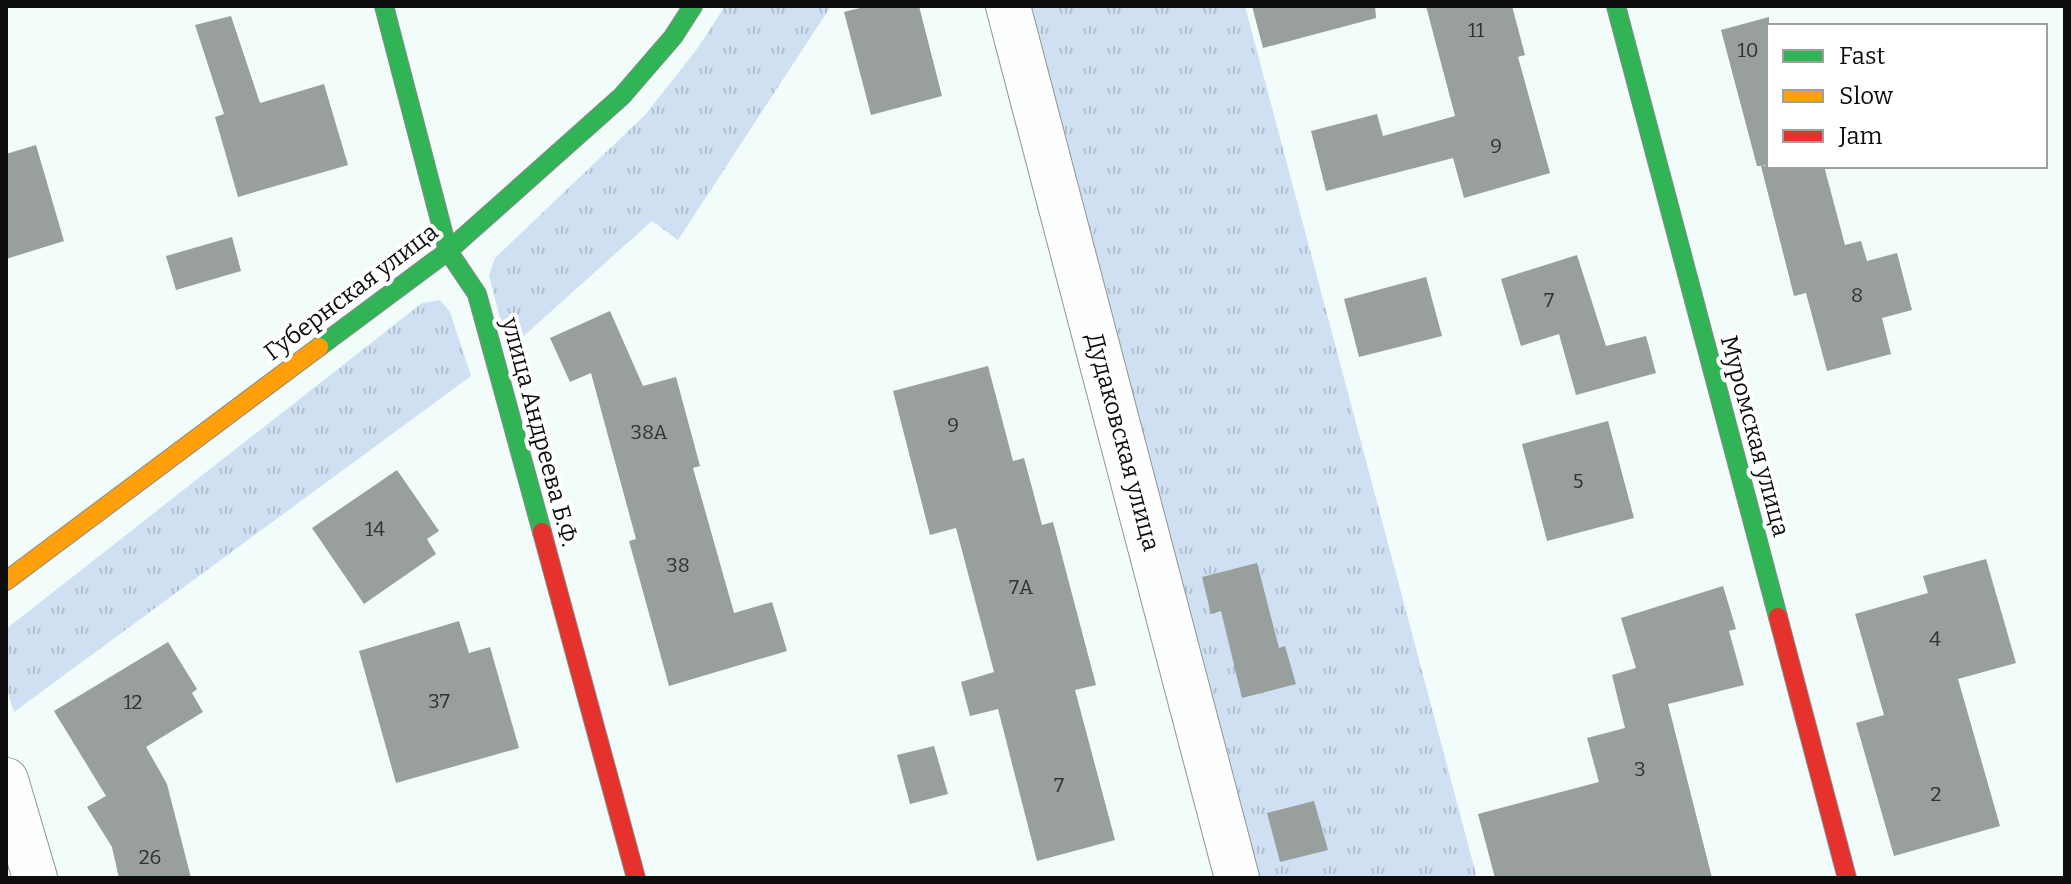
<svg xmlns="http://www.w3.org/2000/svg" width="2071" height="884" font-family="Bitter,serif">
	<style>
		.grass { fill: url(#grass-tufts) }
		.building { fill: #989f9d }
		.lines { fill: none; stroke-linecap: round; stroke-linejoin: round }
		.street-casing { stroke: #919594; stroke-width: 46 }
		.fast-casing { stroke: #878c8b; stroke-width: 20 }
		.slow-casing { stroke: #878c8b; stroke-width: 20 }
		.jam-casing { stroke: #878c8b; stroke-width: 20 }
		.street { stroke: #fdfffe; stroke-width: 44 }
		.fast { stroke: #30b455; stroke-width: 18 }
		.slow { stroke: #ff9f0a; stroke-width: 18 }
		.jam { stroke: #e5322d; stroke-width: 18 }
		.labels { text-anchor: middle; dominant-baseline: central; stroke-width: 8; stroke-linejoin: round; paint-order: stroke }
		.number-label { font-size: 20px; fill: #303232 }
		.street-label { font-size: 24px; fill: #0e0e0e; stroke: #fff }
	</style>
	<defs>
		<pattern id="grass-tufts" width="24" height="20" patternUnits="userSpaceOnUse" patternTransform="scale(2)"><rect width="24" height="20" fill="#d0e0f3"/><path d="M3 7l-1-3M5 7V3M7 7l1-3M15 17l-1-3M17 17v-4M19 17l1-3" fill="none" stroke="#b1bfcf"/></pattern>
	</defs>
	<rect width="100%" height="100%" fill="#f2fcfa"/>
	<g class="grass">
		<polygon points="725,6 831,6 678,240 652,221 508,350 489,275 495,258 645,115 697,49"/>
		<polygon points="1031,6 1245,6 1477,878 1260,878"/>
		<polygon points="440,300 450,312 471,376 14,712 6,687 6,629 422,303"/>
	</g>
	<g class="building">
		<polygon points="868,6 919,6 942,96 871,115 844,12"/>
		<polygon points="1252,6 1375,6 1376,18 1263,48"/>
		<polygon points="1426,6 1512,6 1525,55 1518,57 1550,173 1464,198 1453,158 1326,191 1311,131 1377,114 1383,136 1455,116"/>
		<polygon points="231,16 260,103 324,84 348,165 238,197 215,117 224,114 195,25"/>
		<polygon points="1769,17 1769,165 1761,166 1824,166 1845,245 1861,241 1867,261 1897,253 1912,310 1882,318 1891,354 1827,371 1806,293 1794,296 1761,166 1757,166 1721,30"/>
		<polygon points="36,145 64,241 6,259 6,154"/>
		<polygon points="232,237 241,271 176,290 166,256"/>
		<polygon points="1577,255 1606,346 1646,336 1656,373 1576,395 1559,334 1521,346 1501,279"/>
		<polygon points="1426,277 1442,336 1359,357 1344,299"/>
		<polygon points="610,311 643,386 676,377 700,466 693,468 734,613 772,602 787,651 669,686 629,541 636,539 591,373 570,382 550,338"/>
		<polygon points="988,366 1013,461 1024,458 1042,525 1053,522 1096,685 1075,690 1115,840 1037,861 998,709 970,716 961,682 994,672 956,528 930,535 893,391"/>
		<polygon points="1608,421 1634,518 1547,541 1522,444"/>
		<polygon points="397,470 439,531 427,539 436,554 364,604 312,528"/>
		<polygon points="1986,559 2016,663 1958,679 2000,826 1894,856 1856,723 1884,715 1855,614 1928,593 1923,576"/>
		<polygon points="1257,563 1279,648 1285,646 1296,684 1242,698 1221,611 1211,614 1202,577"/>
		<polygon points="1723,586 1736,629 1729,631 1744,685 1668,704 1712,878 1495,878 1478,814 1599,782 1587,738 1625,728 1612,675 1636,668 1621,618"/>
		<polygon points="459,621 469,653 490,647 519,748 396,783 359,651"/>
		<polygon points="168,642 197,689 192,693 203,712 146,747 167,784 191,878 119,878 112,847 87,807 106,796 54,711"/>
		<polygon points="934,746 948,794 910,804 897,755"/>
		<polygon points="1314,801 1328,850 1280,862 1267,813"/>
	</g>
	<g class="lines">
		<g class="street-casing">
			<g id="street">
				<polyline points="1008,6 1237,878"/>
				<polyline points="6,780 35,878"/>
			</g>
		</g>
		<g class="fast-casing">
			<g id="fast">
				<polyline points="384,6 448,251 477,294 542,532"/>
				<polyline points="1616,6 1778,617"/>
				<polyline points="319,347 448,251 622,96 673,37 693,6"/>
			</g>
		</g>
		<g class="slow-casing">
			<polyline id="slow" points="6,581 319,347"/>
		</g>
		<g class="jam-casing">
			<g id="jam">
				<polyline points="542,532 636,878"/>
				<polyline points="1778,617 1847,878"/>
			</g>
		</g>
		<use href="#street" class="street"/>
		<use href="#fast" class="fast"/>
		<use href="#slow" class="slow"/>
		<use href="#jam" class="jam"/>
	</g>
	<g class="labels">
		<g class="number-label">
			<text x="1476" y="30">11</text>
			<text x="1748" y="50">10</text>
			<text x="1496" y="146">9</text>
			<text x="1857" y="295">8</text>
			<text x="1549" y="300">7</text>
			<text x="953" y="425">9</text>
			<text x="649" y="432">38А</text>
			<text x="1578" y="481">5</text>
			<text x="375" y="529">14</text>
			<text x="678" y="565">38</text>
			<text x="1021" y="587">7А</text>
			<text x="1935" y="639">4</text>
			<text x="439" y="701">37</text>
			<text x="133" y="702">12</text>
			<text x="1640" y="769">3</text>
			<text x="1059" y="785">7</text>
			<text x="1936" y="794">2</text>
			<text x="150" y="857">26</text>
		</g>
		<g class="street-label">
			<text transform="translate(351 292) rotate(-37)">Губернская улица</text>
			<text transform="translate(540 432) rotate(75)">улица Андреева Б.Ф.</text>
			<text transform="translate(1755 436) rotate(75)">Муромская улица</text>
			<text transform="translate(1123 442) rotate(75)">Дудаковская улица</text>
		</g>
	</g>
	<rect width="2071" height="884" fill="none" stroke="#0e0e0e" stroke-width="16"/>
	<rect x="1767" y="24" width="280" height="144" fill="#ffffff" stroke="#9f9f9f" stroke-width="2"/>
	<rect x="1783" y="50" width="40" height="12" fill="#30b455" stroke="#9f9f9f" stroke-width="2"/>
	<text x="1839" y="64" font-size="24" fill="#0e0e0e">Fast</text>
	<rect x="1783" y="90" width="40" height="12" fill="#ff9f0a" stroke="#9f9f9f" stroke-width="2"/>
	<text x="1839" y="104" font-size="24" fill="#0e0e0e">Slow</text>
	<rect x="1783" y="130" width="40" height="12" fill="#e5322d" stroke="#9f9f9f" stroke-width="2"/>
	<text x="1839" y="144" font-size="24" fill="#0e0e0e">Jam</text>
</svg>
